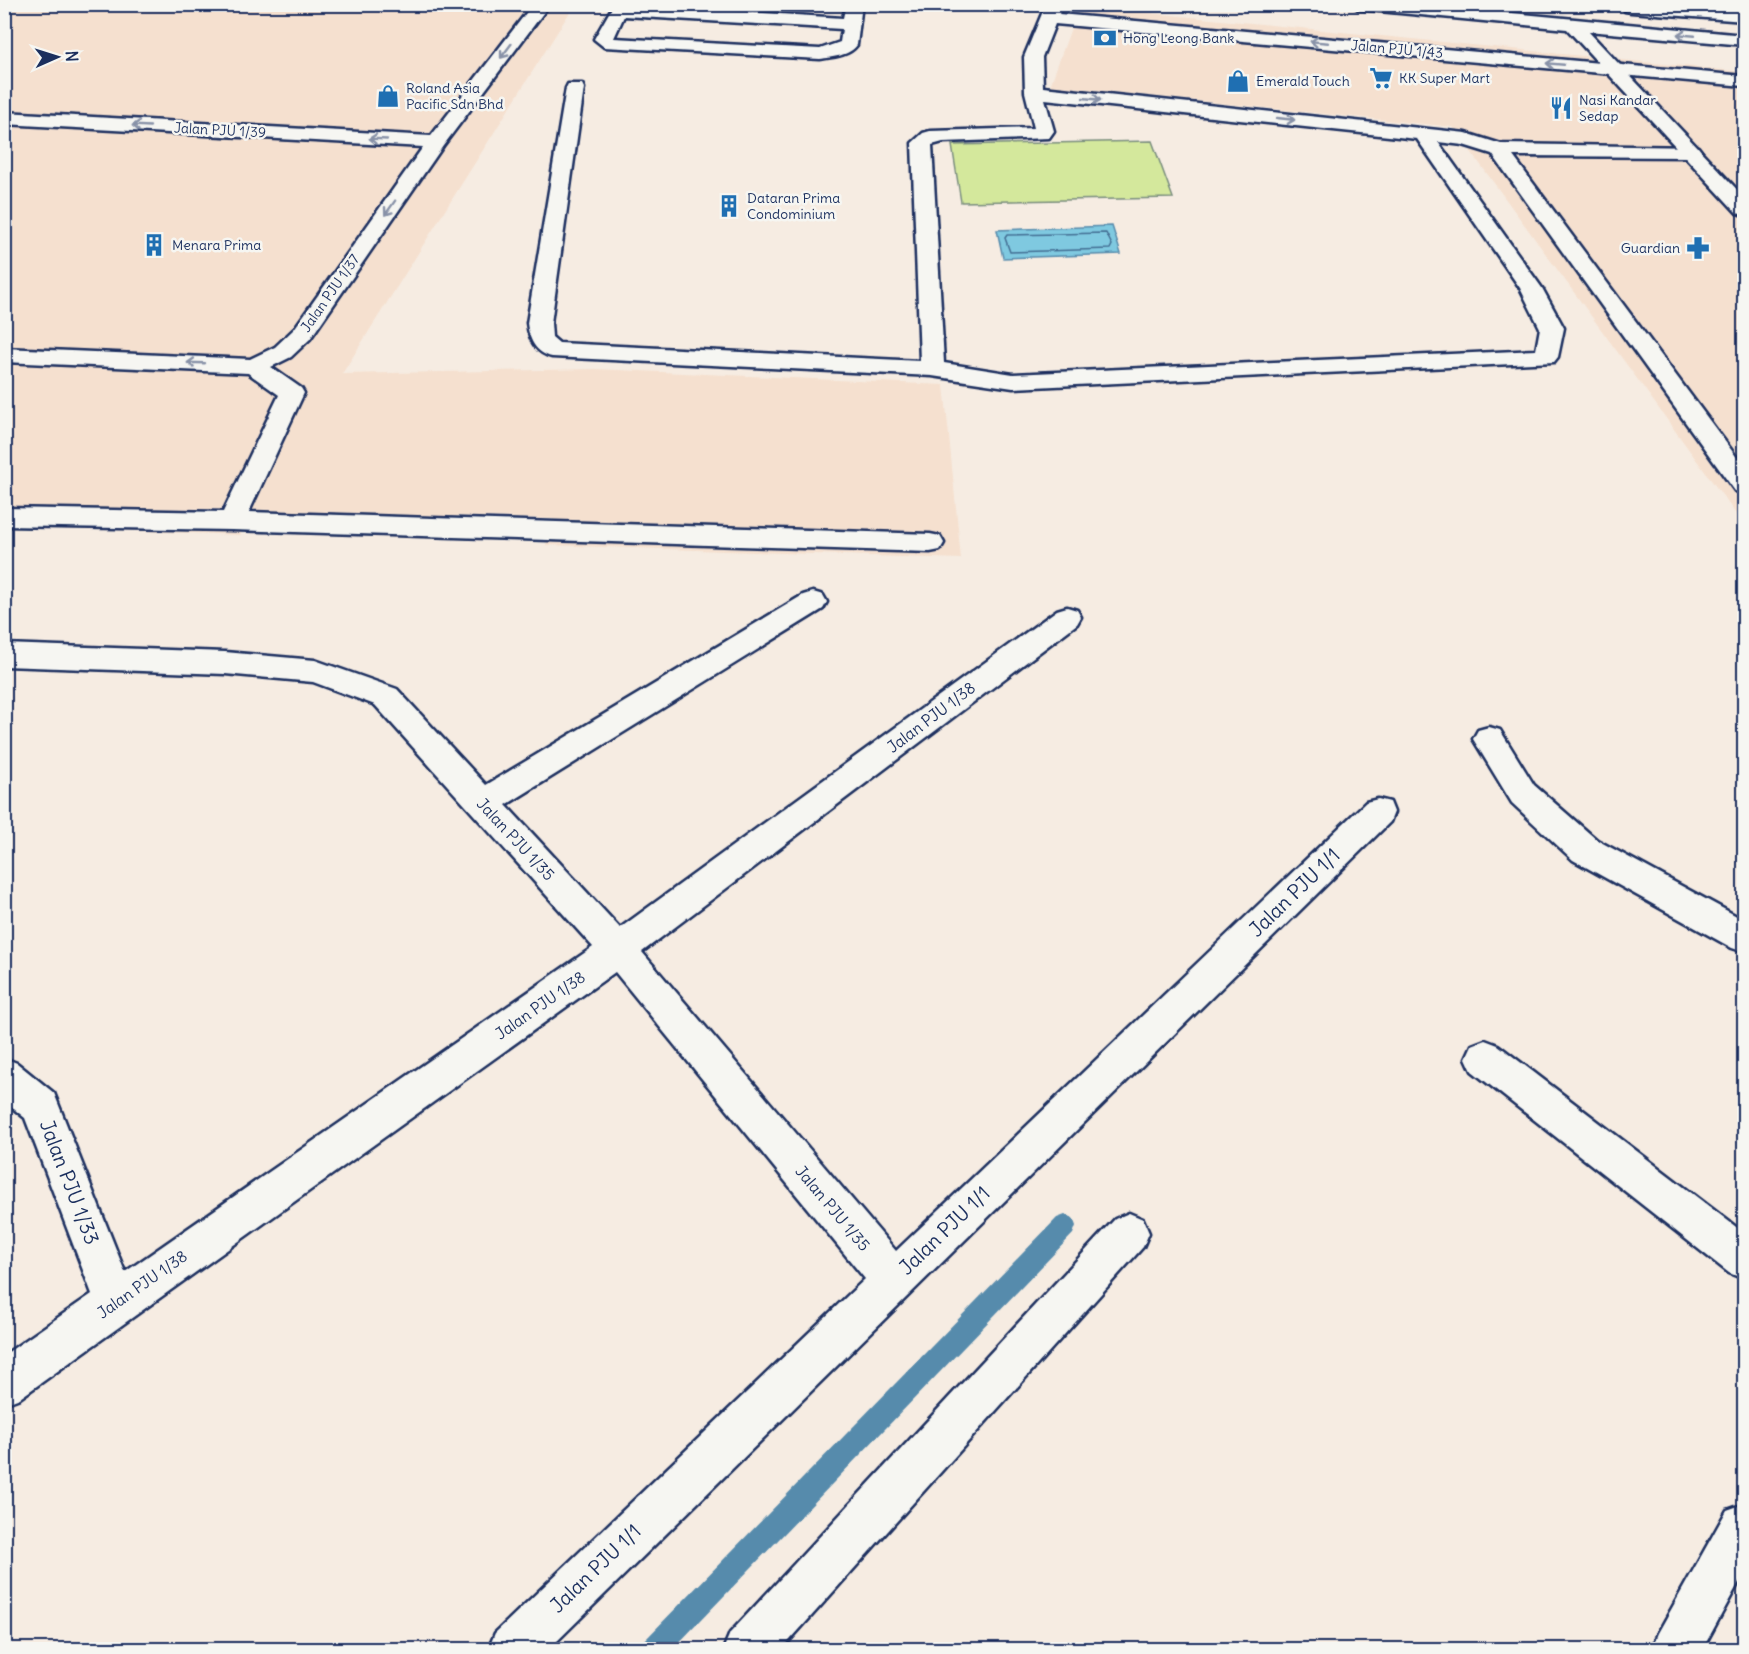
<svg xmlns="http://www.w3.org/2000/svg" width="1749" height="1654" font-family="Delius,sans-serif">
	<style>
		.built { fill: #f5e0cf }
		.green { fill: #d4e89c; stroke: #788c7d; stroke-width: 1.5 }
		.water { fill: #7fc9e0; stroke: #578bac; stroke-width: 1.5 }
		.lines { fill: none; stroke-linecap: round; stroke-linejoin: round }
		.shore { stroke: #436d92; stroke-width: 1.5 }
		.stream { fill: #578bac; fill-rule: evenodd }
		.minor-casing { stroke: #1b2f5e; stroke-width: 5 }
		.major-casing { stroke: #1b2f5e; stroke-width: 5 }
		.minor { fill: #f6f6f2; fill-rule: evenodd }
		.major { fill: #f6f6f2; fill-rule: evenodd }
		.oneway { stroke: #8892a8 }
		.labels { text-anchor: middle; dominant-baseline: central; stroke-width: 5; stroke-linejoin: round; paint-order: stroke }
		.far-poi-label { font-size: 14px; fill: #1b2f5e; stroke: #f6f6f2; text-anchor: start }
		.far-street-label { font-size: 14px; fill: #1b2f5e; stroke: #f6f6f2 }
		.street-label { font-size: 16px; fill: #1b2f5e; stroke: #f6f6f2 }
		.near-street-label { font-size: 20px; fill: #1b2f5e; stroke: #f6f6f2 }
	</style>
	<rect width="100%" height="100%" fill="#f6ece2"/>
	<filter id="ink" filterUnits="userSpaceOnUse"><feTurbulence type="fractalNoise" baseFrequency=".0167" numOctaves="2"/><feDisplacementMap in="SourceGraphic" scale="12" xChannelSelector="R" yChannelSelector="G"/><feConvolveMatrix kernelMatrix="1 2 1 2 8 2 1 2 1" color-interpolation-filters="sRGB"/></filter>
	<g filter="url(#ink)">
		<g class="built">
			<polygon points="575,4 342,374 595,369 944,385 961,559 546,545 553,519 255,511 240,535 5,526 5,5"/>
			<polygon points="1079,6 1744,72 1744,525 1453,127 1050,86"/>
		</g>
		<polygon class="green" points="1152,141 1173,198 961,202 952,145"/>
		<polygon class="water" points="1112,226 1121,254 1003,258 997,230"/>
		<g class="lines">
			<polygon class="shore" points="1106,233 1112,245 1110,249 1010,252 1005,238 1007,235"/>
			<polygon class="stream" points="1065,1215 1073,1218 1076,1226 1073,1234 672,1650 640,1650 644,1641 1057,1218"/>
			<g class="minor-casing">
				<g id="minor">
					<polygon points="533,4 550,4 443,146 310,339 291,357 271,367 301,388 304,393 249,512 930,534 940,536 944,543 940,550 930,552 232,530 4,526 4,508 223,512 279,395 248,373 4,362 4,348 250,359 275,347 294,329 423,147 4,124 4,112 431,136"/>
					<path d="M614,4L843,18L846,4H862L857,45C849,56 833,57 820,59L604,47L594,39ZM624,16L842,29L840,42L820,49L614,38Z"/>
					<path d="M1046,4H1063L1059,14L1744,76V86L1055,24L1042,57L1043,87L1466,133L1501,144L1698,147L1701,151L1698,155L1691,157L1513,156L1744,467V494L1735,491L1492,154L1463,145L1438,142L1542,288L1564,328L1558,357L1554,362L1013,388L932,376L552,357C535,353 529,339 527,323L566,88L568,84H582L584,88L551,323L552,337L559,343L920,361L912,143L923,133L930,131L1034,128L1025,92L1024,57ZM1045,99L1417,139L1520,288L1540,328L1536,350L1013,374L944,363L932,145L943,142L1049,138L1054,131Z"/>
					<polygon points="813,592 823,595 827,602 823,609 506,805 620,928 1057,610 1067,607 1077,610 1081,617 1077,624 642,952 896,1251 1366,802 1378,799 1390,802 1394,812 1390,822 548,1650 488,1650 495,1633 865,1279 615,972 20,1398 4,1404 4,1355 92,1294 25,1118 4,1101 4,1058 17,1063 54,1093 125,1272 593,947 375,705 313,682 225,674 4,666 4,644 225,652 315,660 397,689 486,785 803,595"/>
					<polygon points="1489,727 1500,730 1534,785 1597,840 1744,920 1744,952 1732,948 1573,860 1512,803 1473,739 1478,730"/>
					<polygon points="1485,1040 1498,1045 1744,1233 1744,1279 1729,1273 1472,1071 1466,1058 1472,1045"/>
					<polygon points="1129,1213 1143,1219 1149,1233 1143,1247 781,1650 723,1650 730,1633 1115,1219"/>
					<polygon points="1744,1504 1744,1573 1702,1650 1651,1650 1658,1633 1727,1510"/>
				</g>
			</g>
			<g class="major-casing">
				<g id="major">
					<polygon points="1350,4 1418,4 1744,35 1744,45 1588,31 1744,197 1744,215 1737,213 1567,29 1358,9"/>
					<polygon points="1624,4 1663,4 1744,11 1744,21 1631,12 1625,11 1623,7"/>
				</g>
			</g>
			<use href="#minor" class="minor"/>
			<use href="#major" class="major"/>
		</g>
		<defs><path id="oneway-shaft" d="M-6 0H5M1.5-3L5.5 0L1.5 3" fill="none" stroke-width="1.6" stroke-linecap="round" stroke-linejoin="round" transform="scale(1.5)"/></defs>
		<g class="oneway">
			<use href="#oneway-shaft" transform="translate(1686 35) rotate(-175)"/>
			<use href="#oneway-shaft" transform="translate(1319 42) rotate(-175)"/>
			<use href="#oneway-shaft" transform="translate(506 51) rotate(127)"/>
			<use href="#oneway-shaft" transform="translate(1555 64) rotate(-175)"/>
			<use href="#oneway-shaft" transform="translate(1092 99) rotate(6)"/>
			<use href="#oneway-shaft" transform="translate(1286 119) rotate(6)"/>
			<use href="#oneway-shaft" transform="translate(141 126) rotate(-177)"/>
			<use href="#oneway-shaft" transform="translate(378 139) rotate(-177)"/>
			<use href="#oneway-shaft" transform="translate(390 208) rotate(125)"/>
			<use href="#oneway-shaft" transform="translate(196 363) rotate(-178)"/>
		</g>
	</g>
	<defs>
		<g id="bank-bare" transform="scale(1.8)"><path d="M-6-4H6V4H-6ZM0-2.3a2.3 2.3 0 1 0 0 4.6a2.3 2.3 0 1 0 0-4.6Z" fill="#1f6fb2" stroke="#f6f6f2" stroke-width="2.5" paint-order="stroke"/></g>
		<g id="supermarket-bare" transform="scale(1.8)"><path d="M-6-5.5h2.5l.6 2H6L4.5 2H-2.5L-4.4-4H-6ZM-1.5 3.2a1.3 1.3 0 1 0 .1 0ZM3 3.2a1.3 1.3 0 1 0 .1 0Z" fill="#1f6fb2" stroke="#f6f6f2" stroke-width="2.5" paint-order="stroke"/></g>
		<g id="shop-bare" transform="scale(1.8)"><path d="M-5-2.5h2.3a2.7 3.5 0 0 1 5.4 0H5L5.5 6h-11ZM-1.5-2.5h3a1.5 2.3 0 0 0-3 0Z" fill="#1f6fb2" stroke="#f6f6f2" stroke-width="2.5" paint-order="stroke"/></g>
		<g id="restaurant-bare" transform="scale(1.8)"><path d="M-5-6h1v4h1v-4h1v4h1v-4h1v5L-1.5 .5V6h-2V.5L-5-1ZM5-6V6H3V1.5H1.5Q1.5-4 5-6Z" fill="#1f6fb2" stroke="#f6f6f2" stroke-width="2.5" paint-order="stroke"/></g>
		<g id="building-bare" transform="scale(1.8)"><path d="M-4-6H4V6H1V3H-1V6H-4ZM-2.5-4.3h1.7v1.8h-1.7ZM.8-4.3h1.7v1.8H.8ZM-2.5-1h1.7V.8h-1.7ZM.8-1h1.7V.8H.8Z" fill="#1f6fb2" stroke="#f6f6f2" stroke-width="2.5" paint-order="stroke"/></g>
		<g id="pharmacy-bare" transform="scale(1.8)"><path d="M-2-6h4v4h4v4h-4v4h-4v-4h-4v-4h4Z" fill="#1f6fb2" stroke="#f6f6f2" stroke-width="2.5" paint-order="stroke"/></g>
	</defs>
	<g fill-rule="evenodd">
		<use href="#bank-bare" x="1105" y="38"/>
		<use href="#supermarket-bare" x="1381" y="78"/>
		<use href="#shop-bare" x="1238" y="81"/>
		<use href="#shop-bare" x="388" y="96"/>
		<use href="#restaurant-bare" x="1561" y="108"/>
		<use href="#building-bare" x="729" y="206"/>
		<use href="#building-bare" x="154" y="245"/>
		<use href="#pharmacy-bare" x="1698" y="248"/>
	</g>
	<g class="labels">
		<g class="far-poi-label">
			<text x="1123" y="38">Hong Leong Bank</text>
			<text x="1399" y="78">KK Super Mart</text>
			<text x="1256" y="81">Emerald Touch</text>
			<text x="406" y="88">Roland Asia<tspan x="406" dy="16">Pacific Sdn Bhd</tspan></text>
			<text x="1579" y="100">Nasi Kandar<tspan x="1579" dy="16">Sedap</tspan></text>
			<text x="747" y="198">Dataran Prima<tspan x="747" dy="16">Condominium</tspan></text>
			<text x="172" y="245">Menara Prima</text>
			<text x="1680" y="248" text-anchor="end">Guardian</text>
		</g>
		<g class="far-street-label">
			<text transform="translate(1397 49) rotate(5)">Jalan PJU 1/43</text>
			<text transform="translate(220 130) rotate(3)">Jalan PJU 1/39</text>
			<text transform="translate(330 293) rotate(-55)">Jalan PJU 1/37</text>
		</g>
		<g class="street-label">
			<text transform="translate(931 717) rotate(-37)">Jalan PJU 1/38</text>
			<text transform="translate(516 839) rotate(47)">Jalan PJU 1/35</text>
			<text transform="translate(540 1005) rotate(-35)">Jalan PJU 1/38</text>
			<text transform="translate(833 1208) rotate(50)">Jalan PJU 1/35</text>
			<text transform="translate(142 1284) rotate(-35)">Jalan PJU 1/38</text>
		</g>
		<g class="near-street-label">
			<text transform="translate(1294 892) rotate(-44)">Jalan PJU 1/1</text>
			<text transform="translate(70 1182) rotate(69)">Jalan PJU 1/33</text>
			<text transform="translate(944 1230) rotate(-44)">Jalan PJU 1/1</text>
			<text transform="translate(595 1568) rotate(-44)">Jalan PJU 1/1</text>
		</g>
	</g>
	<rect width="1749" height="1654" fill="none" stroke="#f6f6f2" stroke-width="24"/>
	<rect x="12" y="12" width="1725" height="1630" fill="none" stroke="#1b2f5e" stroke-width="2" filter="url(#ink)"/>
	<g transform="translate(57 57) rotate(87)" stroke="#f6f6f2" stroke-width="4.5" paint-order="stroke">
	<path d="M0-4.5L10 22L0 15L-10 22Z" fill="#1b2f5e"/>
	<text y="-9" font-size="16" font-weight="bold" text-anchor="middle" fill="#1b2f5e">N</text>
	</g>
</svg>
